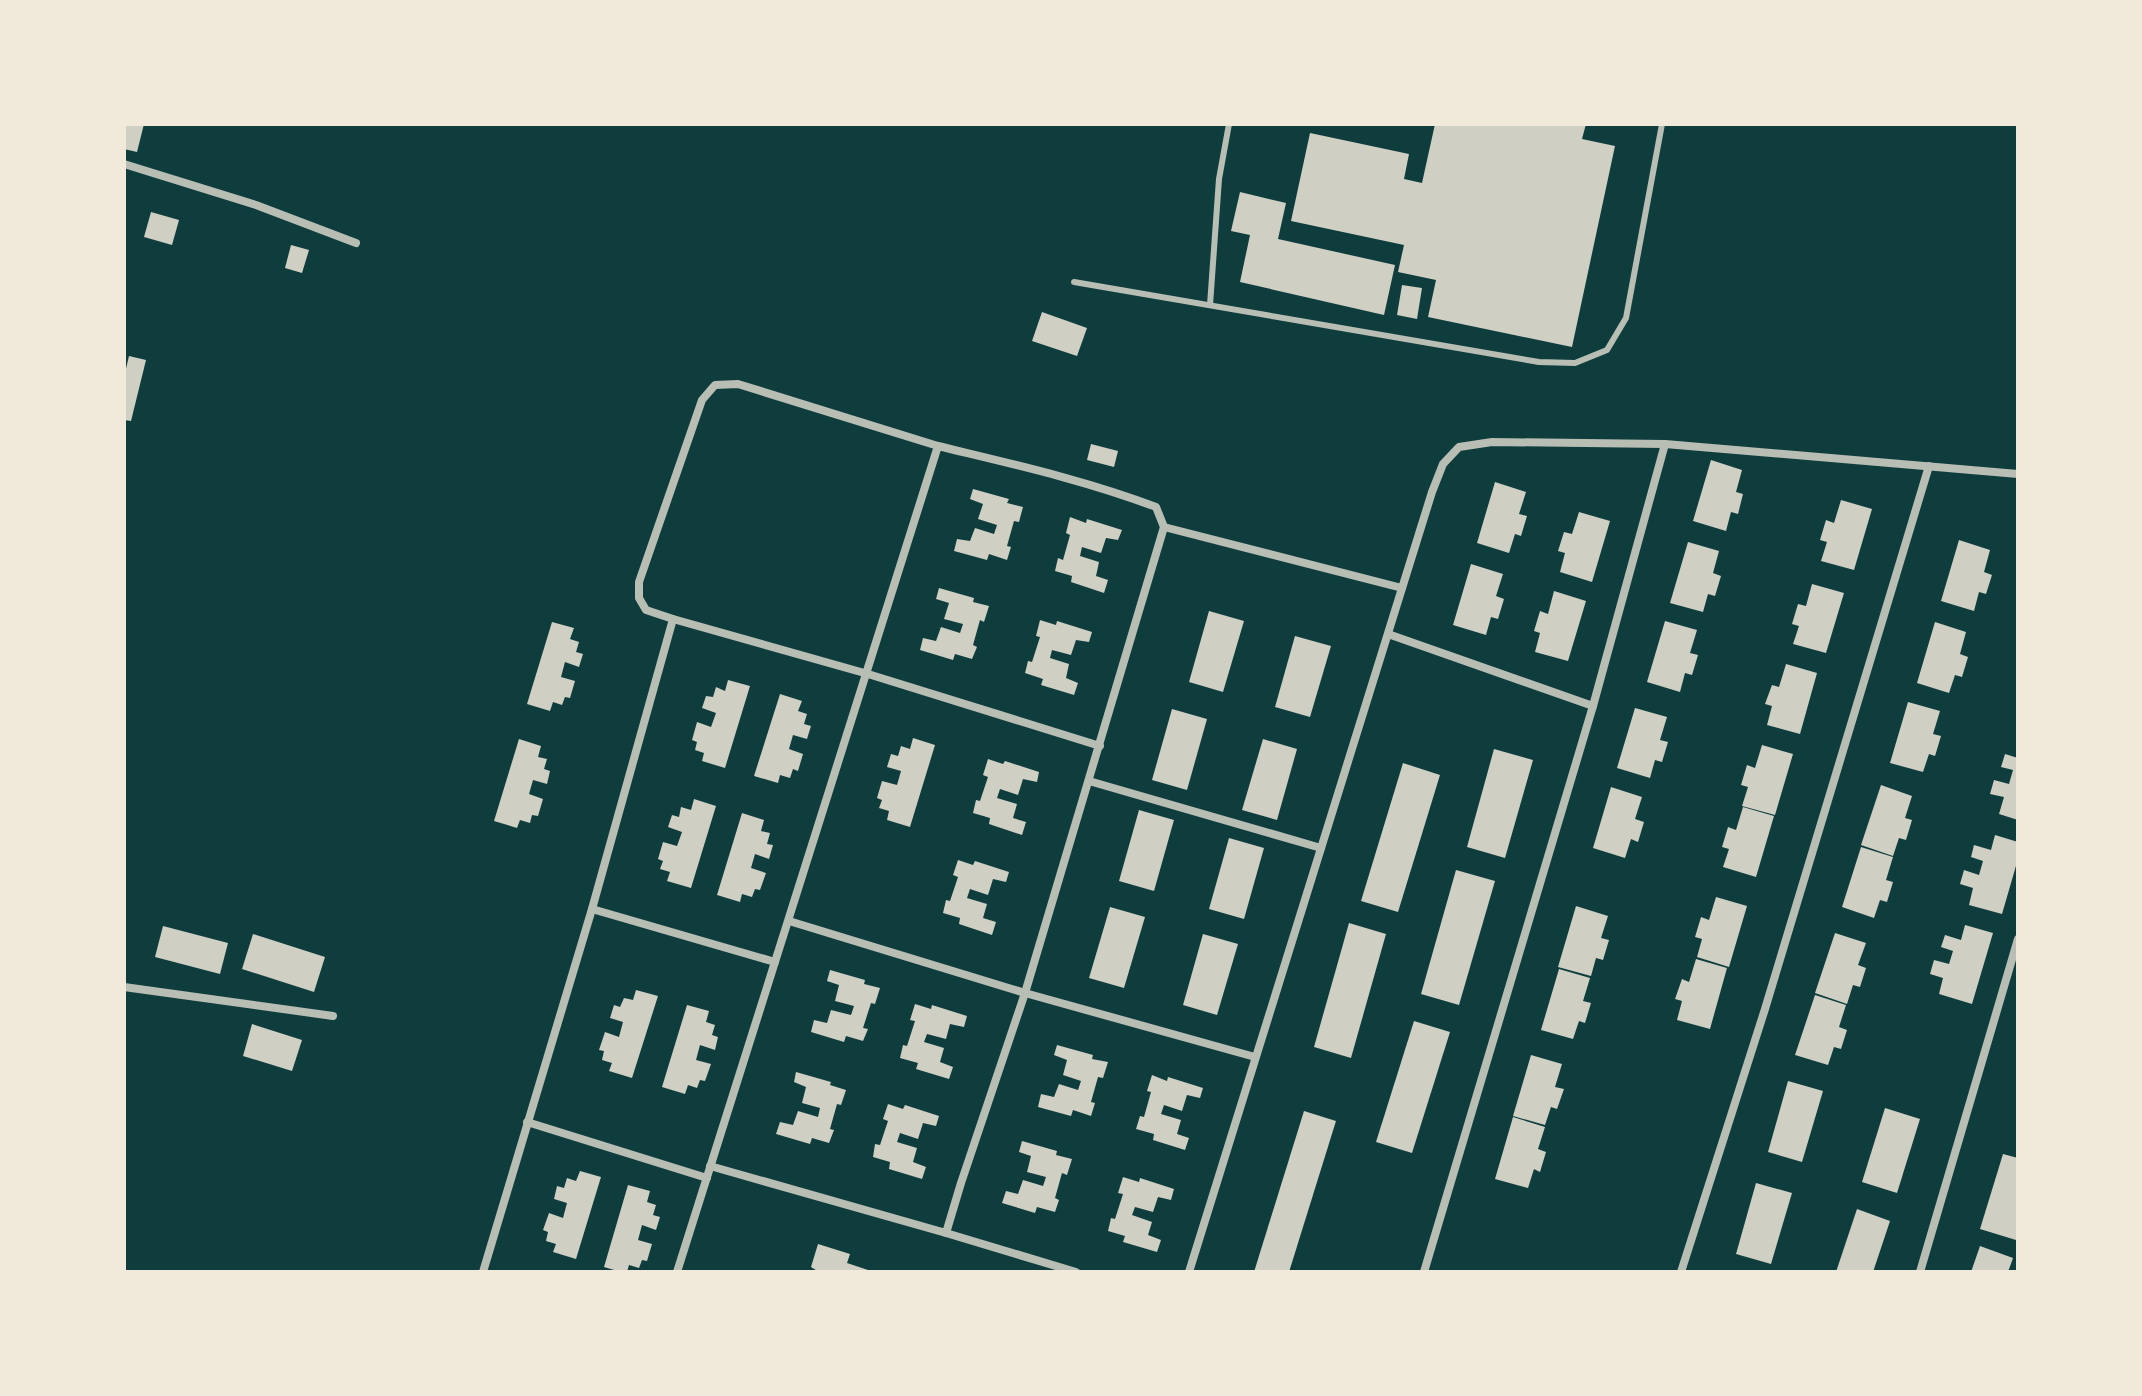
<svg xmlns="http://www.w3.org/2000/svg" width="2142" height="1396" font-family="Manrope,sans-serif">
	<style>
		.building { fill: #cfcfc3 }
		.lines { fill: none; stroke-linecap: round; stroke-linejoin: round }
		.service { stroke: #b8beb3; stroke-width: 6 }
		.minor { stroke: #b8beb3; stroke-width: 8 }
	</style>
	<rect width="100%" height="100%" fill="#0f3d3e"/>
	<g class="building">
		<polygon points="124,124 144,124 137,152 124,149"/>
		<polygon points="1435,124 1586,124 1582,139 1615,146 1572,347 1428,317 1436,280 1398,272 1404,245 1291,221 1310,133 1409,154 1404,179 1422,183"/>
		<polygon points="1240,192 1286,203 1278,239 1395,265 1384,315 1240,282 1250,235 1231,231"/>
		<polygon points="151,212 179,220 172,245 144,237"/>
		<polygon points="291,245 309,250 302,273 285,268"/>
		<polygon points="1402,285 1422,288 1417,319 1397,315"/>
		<polygon points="1042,312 1087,328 1077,356 1032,341"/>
		<polygon points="129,356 146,360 131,421 124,420 124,377"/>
		<polygon points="1091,444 1118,451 1114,467 1087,460"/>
		<polygon points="1711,460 1742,470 1736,492 1743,494 1738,514 1731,512 1726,531 1693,521"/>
		<polygon points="1495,482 1526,492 1519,514 1527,516 1521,536 1515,534 1509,553 1477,543"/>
		<polygon points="973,489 1009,499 1007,503 1023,507 1019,522 1014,521 1007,546 1011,547 1007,560 989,554 987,560 954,551 957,539 970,541 975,528 994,534 997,525 978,519 983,504 970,499"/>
		<polygon points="1841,500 1872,509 1854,570 1821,561 1827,542 1820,540 1826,520 1834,523"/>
		<polygon points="1579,512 1610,521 1592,582 1560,572 1565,553 1558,551 1564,532 1572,534"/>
		<polygon points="1070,517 1086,523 1087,519 1122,530 1118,540 1106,538 1101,553 1082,547 1080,556 1099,562 1096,576 1108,580 1104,593 1071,582 1072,576 1055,571 1058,558 1063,560 1070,535 1066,533"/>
		<polygon points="1959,540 1990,550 1984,572 1992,575 1986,594 1979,592 1974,611 1941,601"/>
		<polygon points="1688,542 1719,551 1713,573 1721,576 1715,596 1708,594 1703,612 1670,603"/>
		<polygon points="1471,564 1503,574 1496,596 1504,599 1498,619 1491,617 1486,635 1453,625"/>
		<polygon points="1812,584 1844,593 1826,653 1793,644 1799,626 1792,624 1798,604 1806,606"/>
		<polygon points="939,588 974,598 973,602 989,606 984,622 980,620 973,645 977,647 972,659 955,654 953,660 920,650 923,638 936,641 941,627 960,633 963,624 944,619 949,603 936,599"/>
		<polygon points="1554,591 1586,601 1568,661 1535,652 1540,633 1534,631 1540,611 1548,614"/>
		<polygon points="1209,611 1244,621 1223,692 1189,682"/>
		<polygon points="1040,620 1056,625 1057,621 1092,632 1089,642 1076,640 1071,655 1052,650 1050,658 1069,664 1066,678 1078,683 1074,695 1041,685 1043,679 1025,673 1028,661 1032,662 1040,637 1036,636"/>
		<polygon points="1665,621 1697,630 1690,653 1698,655 1692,675 1685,673 1680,692 1647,682"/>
		<polygon points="552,622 574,628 570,639 579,642 576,652 583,654 579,667 565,662 561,677 575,681 570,698 565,697 562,705 553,702 550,711 527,704"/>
		<polygon points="1935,622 1966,632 1960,654 1968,657 1962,677 1955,675 1949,693 1917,683"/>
		<polygon points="1295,636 1331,646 1310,717 1275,707"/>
		<polygon points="1786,664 1817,673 1800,734 1767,725 1772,706 1765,704 1772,685 1779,687"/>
		<polygon points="728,680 750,686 725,768 702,761 704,753 695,750 697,742 692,740 697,722 711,727 716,713 702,708 706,696 713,697 716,687 725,691"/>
		<polygon points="780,694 802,701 798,711 807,714 804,724 811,726 807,739 793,735 789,749 803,754 798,771 793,769 790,778 780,775 778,783 754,776"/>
		<polygon points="1908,702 1940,711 1933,734 1941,736 1935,756 1929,754 1923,772 1890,763"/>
		<polygon points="1635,708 1667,717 1660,740 1668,742 1662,762 1655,760 1650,778 1617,768"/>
		<polygon points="1172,709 1207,719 1187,790 1152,780"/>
		<polygon points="913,738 935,745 910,827 887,820 889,811 879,808 882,800 877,798 882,781 897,785 901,771 887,767 891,754 898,756 901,746 910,749"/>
		<polygon points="519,739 541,746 538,757 547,759 544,769 550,771 547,784 533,780 529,794 543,799 538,816 532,815 530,823 520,820 517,828 494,821"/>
		<polygon points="1263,739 1297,749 1277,820 1242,810"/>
		<polygon points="1762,745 1793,754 1775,815 1742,806 1748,787 1741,785 1747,765 1755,768"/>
		<polygon points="1494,749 1533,760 1505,858 1467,847"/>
		<polygon points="2005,754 2018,758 2018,820 1999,814 2004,797 1990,794 1994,780 2009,784 2013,770 2001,767"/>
		<polygon points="988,759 1003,764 1005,761 1039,772 1037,782 1023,779 1018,795 1000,789 997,798 1017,804 1013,818 1026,822 1022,835 989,824 990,818 973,813 976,800 980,801 988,777 983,775"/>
		<polygon points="1403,763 1440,775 1398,912 1361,901"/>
		<polygon points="1881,785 1912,796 1905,818 1912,820 1906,840 1899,838 1893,856 1861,845"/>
		<polygon points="1611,787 1642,797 1635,819 1644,822 1638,842 1631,839 1625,858 1593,848"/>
		<polygon points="694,799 716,806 691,888 667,881 670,872 660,869 663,861 658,859 663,842 677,846 682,832 668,827 672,815 679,817 681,807 691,810"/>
		<polygon points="1743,807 1774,816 1756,877 1723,867 1729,849 1722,847 1728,827 1736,830"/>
		<polygon points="1139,810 1174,820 1154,891 1119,881"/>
		<polygon points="742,813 764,820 761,831 770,833 767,844 773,845 769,859 755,854 751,868 766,873 760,890 755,889 752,897 742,894 740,902 717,895"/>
		<polygon points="1995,835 2018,842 2018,859 2002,914 1969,905 1973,888 1960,884 1964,870 1979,875 1983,861 1971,857 1974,845 1991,850"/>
		<polygon points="1229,838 1264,848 1244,919 1209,909"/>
		<polygon points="1861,847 1893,857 1886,880 1893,882 1887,902 1880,900 1874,918 1842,907"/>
		<polygon points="958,860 973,865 975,861 1009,872 1006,882 993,879 988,895 970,889 967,898 987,904 983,918 996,922 992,935 959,924 960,918 943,913 946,900 950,901 958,877 953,875"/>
		<polygon points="1456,870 1495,881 1459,1005 1421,994"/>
		<polygon points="1716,897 1747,906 1729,967 1697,957 1702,939 1695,937 1701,917 1709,920"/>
		<polygon points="1576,906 1608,916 1601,938 1609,940 1603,960 1596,958 1591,976 1558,967"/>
		<polygon points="1110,907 1145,917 1124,988 1089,978"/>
		<polygon points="1349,923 1386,934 1351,1058 1314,1047"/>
		<polygon points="1965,925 1993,933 1972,1004 1939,994 1943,978 1930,974 1934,960 1949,964 1953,951 1941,947 1945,935 1961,940"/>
		<polygon points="163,926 228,943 220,974 155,957"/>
		<polygon points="1835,933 1866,943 1858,965 1866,968 1860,987 1853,985 1847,1004 1815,993"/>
		<polygon points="253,934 325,957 314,992 242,969"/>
		<polygon points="1203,934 1238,944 1217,1015 1183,1005"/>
		<polygon points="1696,959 1727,968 1710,1029 1677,1020 1682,1001 1675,999 1682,979 1689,982"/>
		<polygon points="1559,969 1590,978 1583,1001 1591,1003 1585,1023 1579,1021 1573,1039 1541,1030"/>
		<polygon points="830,970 865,980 864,984 880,988 875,1004 871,1003 863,1028 868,1029 863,1041 846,1036 844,1042 811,1032 814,1020 827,1023 831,1010 851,1015 854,1006 835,1001 839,985 827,981"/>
		<polygon points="636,990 658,996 632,1078 609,1071 612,1063 602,1060 604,1051 599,1050 605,1032 619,1037 623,1022 610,1018 614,1005 620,1007 624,998 633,1000"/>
		<polygon points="1815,995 1846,1005 1839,1027 1847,1030 1841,1049 1834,1047 1828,1065 1795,1055"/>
		<polygon points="915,1004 931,1009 932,1005 967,1016 964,1027 950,1024 946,1039 927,1034 924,1042 944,1048 940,1062 953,1067 949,1079 916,1069 918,1063 900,1058 903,1045 907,1046 915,1021 910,1020"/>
		<polygon points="687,1005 709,1011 706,1022 715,1025 712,1035 718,1037 715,1050 700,1045 696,1060 711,1064 705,1081 700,1080 697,1088 688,1085 685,1094 662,1087"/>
		<polygon points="1414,1021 1450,1032 1412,1153 1376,1142"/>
		<polygon points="252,1024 302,1040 292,1071 243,1056"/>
		<polygon points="1057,1045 1093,1055 1092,1059 1108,1062 1103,1078 1098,1077 1091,1102 1095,1103 1091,1116 1073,1110 1071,1116 1038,1107 1041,1094 1054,1097 1059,1084 1078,1090 1081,1081 1063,1075 1067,1060 1054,1055"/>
		<polygon points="1531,1055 1562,1064 1555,1087 1564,1089 1557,1109 1551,1107 1545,1125 1513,1116"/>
		<polygon points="796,1072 831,1082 830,1085 846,1090 841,1105 837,1104 830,1129 834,1130 829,1143 812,1138 810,1144 776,1134 780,1122 793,1125 798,1111 818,1117 820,1108 802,1103 806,1087 794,1082"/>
		<polygon points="1152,1075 1167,1081 1168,1077 1203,1088 1200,1098 1187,1095 1182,1111 1164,1105 1161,1114 1181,1120 1177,1134 1189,1138 1185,1150 1153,1140 1154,1134 1136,1129 1140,1116 1144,1117 1151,1092 1147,1091"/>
		<polygon points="1788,1081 1823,1091 1802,1162 1768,1152"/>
		<polygon points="888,1104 903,1109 905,1105 939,1116 936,1126 923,1123 918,1139 900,1133 897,1142 917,1148 913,1162 926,1167 922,1179 889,1169 890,1162 873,1157 875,1144 880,1145 888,1121 883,1119"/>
		<polygon points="1885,1108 1920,1119 1897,1193 1862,1182"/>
		<polygon points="1304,1111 1336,1121 1289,1272 1254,1272"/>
		<polygon points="1513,1117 1545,1127 1538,1149 1546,1152 1540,1172 1534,1169 1528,1188 1495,1179"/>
		<polygon points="1022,1141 1057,1151 1056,1155 1072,1159 1067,1175 1062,1173 1055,1198 1059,1200 1055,1212 1037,1207 1035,1213 1002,1203 1006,1191 1018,1194 1023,1180 1043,1186 1046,1177 1027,1172 1031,1156 1019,1152"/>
		<polygon points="2003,1154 2018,1158 2016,1240 1980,1229"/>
		<polygon points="580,1171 601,1177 576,1259 553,1252 556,1244 546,1241 548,1232 543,1230 549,1213 563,1218 567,1203 554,1199 557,1186 564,1188 567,1178 576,1181"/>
		<polygon points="1123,1177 1139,1182 1140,1178 1174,1189 1171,1200 1158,1197 1153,1212 1135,1207 1132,1215 1152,1222 1148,1235 1161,1240 1157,1252 1123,1242 1125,1236 1108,1231 1111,1218 1115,1219 1123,1194 1118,1193"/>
		<polygon points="1756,1183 1792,1193 1771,1264 1736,1254"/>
		<polygon points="628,1185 650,1191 647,1202 656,1205 653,1215 660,1217 656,1230 642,1225 638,1240 652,1244 647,1261 642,1260 639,1268 629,1265 627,1272 621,1272 604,1267"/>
		<polygon points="1857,1209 1890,1221 1873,1272 1836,1272"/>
		<polygon points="818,1244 850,1254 847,1263 874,1272 819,1272 811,1267"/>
		<polygon points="1980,1246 2013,1258 2008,1272 1971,1272"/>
	</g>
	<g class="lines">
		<g class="service">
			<polyline points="1074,282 1539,362 1575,363 1607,350 1626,318 1662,124"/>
			<polyline points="1210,305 1219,179 1229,124"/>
		</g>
		<g class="minor">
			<polyline points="124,164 256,205 356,243"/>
			<polyline points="1164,527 1402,588"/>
			<polyline points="673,619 868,674 1100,746"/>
			<polyline points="1388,634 1593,706"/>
			<polyline points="1089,781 1321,848"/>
			<polyline points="592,909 775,962"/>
			<polyline points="789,921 1025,993 1255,1057"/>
			<polyline points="124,987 333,1016"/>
			<polyline points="527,1122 707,1178"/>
			<path d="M710,1166L946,1233L961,1183L1025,993L1164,527L1156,507C1085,480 1012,464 938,446"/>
			<polyline points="946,1233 1076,1272"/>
			<polyline points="483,1272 592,909 673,619 646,610 639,598 639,582 702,400 715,385 738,384 938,446 677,1272"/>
			<polyline points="1189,1272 1432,492 1443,464 1459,447 1492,442 1665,444 2018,474"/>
			<polyline points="1424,1272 1593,706 1665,444"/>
			<polyline points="1681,1272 1765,1009 1929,466"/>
			<polyline points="1920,1272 2018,939"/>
		</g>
	</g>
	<rect width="2142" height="1396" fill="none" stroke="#f1e9da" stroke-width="252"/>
</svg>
